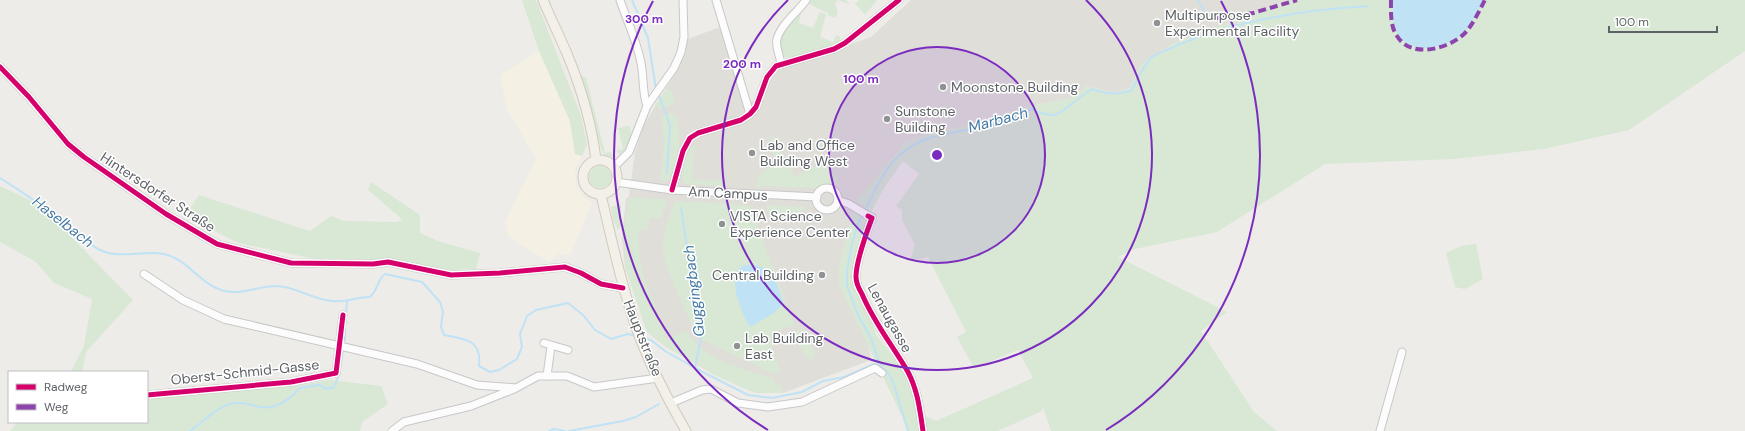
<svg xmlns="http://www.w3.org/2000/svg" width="1745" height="431" font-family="'DM Sans',sans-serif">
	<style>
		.commercial { fill: #f5f0e4 }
		.education { fill: #e0ded9 }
		.green { fill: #d8e8d5 }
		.water { fill: #c0e2f5 }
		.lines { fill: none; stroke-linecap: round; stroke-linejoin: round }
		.stream { stroke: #c0e2f5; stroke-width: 2 }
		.minor-casing { stroke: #c8c8c8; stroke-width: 9 }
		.major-casing { stroke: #d3cab9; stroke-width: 11 }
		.minor { stroke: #fcfcfc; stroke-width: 7 }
		.major { stroke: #f3f0e9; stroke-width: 9 }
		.quiet { stroke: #8e44ad; stroke-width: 4; stroke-dasharray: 8 4; stroke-linecap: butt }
		.cycleway-casing { stroke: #fff; stroke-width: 8 }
		.cycleway { stroke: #d6006c; stroke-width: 5 }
		.ring { fill: none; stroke: #7b2cbf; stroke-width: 2 }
		.poi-dot { fill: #909294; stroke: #fff; stroke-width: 1.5 }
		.labels { text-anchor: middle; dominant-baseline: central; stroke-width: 3; stroke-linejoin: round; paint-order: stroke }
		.poi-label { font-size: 14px; fill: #5e6266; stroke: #fff; text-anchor: start }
		.street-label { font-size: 14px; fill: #5e6266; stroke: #fff }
		.water-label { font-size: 15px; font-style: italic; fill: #467aa3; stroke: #fff }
		.centre { fill: #7b2cbf; stroke: #fff; stroke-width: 2 }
		.ring-label { font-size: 12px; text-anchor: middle; font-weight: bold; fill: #7b2cbf; stroke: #fff; stroke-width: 3; stroke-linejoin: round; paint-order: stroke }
	</style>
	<rect width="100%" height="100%" fill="#edece9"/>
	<polygon class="commercial" points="539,51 570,121 575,154 582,156 575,169 576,185 582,195 592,203 570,255 558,254 550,262 517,243 507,234 505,222 536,159 507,109 500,75"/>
	<polygon class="education" points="911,0 1288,0 1172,44 1142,64 1130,88 1114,93 1087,86 1071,98 1031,106 970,125 929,133 905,143 871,212 876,213 877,217 856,249 851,279 864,314 871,360 783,393 756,393 715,375 666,347 647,332 625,267 622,239 626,199 629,196 635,152 645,123 675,74 685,40 723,26 744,100 761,103 770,81 778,70 871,37"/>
	<g class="green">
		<polygon points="522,0 536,0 581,116 587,144 582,156 575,154 570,121 539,51"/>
		<polygon points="809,0 846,0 850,4 837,0 835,5 838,11 836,18 828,16 828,13 807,3"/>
		<polygon points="860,0 877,0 865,15 855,3"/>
		<path d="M1288,0H1392L1393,14L1405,43C1445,60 1466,32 1484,0H1745V51L1629,130L1544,149L1454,159L1325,164L1217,232L1135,249L1118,257L1227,312L1201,331L1254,412L1277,431H1051L1043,407L1042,411L998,431H909L839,285V265L853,212L869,220L854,272L866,309L877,336L903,370L923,415L936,421L1033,378L1018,350L974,368L957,337L966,332L928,257L910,261L915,245L902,220V210L896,206L919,174L903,161L886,185L871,212L856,201L905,143L929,133L970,125L1031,106L1071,98L1087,86L1114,93L1130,88L1142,64L1172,44Z"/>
		<path d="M802,8L799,23L813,28L820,12L826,14L820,37L833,42L836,35L840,37L841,42L825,49L788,58L784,56C774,33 788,25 802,8Z"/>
		<polygon points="579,75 586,78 605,153 611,152 613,158 605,155 602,151"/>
		<polygon points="667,88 673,92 674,100 672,105 661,109 655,105"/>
		<path d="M672,113L676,115C682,140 679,156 672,180H660L664,148L662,118L664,115Z"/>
		<path d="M629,126C635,135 627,149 619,155L617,150L623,149L618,128Z"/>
		<polygon points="773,136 795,177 828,159 833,175 837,176 837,185 828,184 815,188 765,186 756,188 758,177 775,161 770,137"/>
		<path d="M692,146L699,147V149H694L692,179L722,181V186L686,184C676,178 687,158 689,149Z"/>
		<circle cx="600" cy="177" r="11"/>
		<polygon points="371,182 420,215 420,233 438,241 480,253 476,269 452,270 369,259 315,259 238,243 185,216 199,195 310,231 331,216 344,221 397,222 403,220 368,190"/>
		<polygon points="0,186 40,205 133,300 86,352 82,372 71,372 84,346 92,299 54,283 36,262 0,242"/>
		<path d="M630,197L667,200L661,218H650L647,230L638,231L640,261L645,283L656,307L654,308L658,319H660L665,333L664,334L666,339L686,331C705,361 742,368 774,379V383L782,386L783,393H756L743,388L715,375L666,347L647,332L625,267V249L623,239L628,202Z"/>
		<path d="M675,201L749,205L794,325L770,333L773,352L780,371L773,374L697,337C689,317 663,267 663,248C662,232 670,216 675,201Z"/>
		<polygon points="621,204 621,226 618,230 613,220 611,207"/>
		<polygon points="766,205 806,207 806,209 783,218 781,215 771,218"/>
		<polygon points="1476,244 1483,279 1465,289 1455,287 1446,253 1461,246"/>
		<polygon points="803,329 804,335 815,352 813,359 810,360 800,348 795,332"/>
		<polygon points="330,380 381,386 388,404 362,422 360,431 10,431 18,422 147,422 147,395 295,386"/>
	</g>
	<g class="water">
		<path d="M1392,0H1484C1478,11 1472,25 1462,34C1448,48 1412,56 1399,36C1392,26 1393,11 1392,0Z"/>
		<path d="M744,265C773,264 774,277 783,301C780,313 760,320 750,327C743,316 730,285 737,272C738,270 742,267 744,265Z"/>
	</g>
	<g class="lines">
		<g class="stream">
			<polyline points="632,0 648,38 656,89"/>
			<polyline points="1198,0 1204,11"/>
			<polyline points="658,93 670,125 667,173"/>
			<path d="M0,178C23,192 44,207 65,223C76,231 86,242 98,249C118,260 143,250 164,254C188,259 201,286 225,291C242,295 259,286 276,286C293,286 309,297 326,300C344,304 354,297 370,297C378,290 377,280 385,274L422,282L440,302L443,312L441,327L444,335C466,339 482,340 479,366L490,372L499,370L517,359L522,347L520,334L527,316L536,310L568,303L583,315L595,330L611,339L628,334L636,336"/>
			<polyline points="681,208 688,253 696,283 701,337 695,368 748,395 772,398 802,392 823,381 844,377 874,364 880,365"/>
			<path d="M865,211C872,196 878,181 888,168C916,130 952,136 992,124C1005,120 1019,114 1032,109C1039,112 1049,117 1057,114C1063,112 1083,94 1092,89C1107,94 1117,95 1131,91C1137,81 1142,68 1150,59C1154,54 1163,52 1169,49C1231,21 1301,10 1368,6"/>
			<polyline points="863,215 858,223 851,248 847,271 847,286 859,317 871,338 880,365 889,374 894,385 908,431"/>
			<polyline points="346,315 347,302"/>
			<polyline points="644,338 651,340 665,351 695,368"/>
			<polyline points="345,340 345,330"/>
			<path d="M190,431C203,422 219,405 234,403C245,401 251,406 261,407C277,410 290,399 300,388L319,385L327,389L334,387L338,377L343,350"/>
			<polyline points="549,431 554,429 565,431"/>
			<polyline points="569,431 623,421 636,417 659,404"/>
		</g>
		<g class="minor-casing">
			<g id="minor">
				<path d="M620,0C627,21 637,41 641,63C644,77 642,92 647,106"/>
				<polyline points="716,0 750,114"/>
				<path d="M781,64C780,56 775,46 777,39C781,24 798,12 806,0"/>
				<polyline points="0,67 29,97 68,144 84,157 166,214 217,244 291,263 373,264 388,262 451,275 500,273 565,267 581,273 601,284 623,288"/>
				<polyline points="614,167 629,152 647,106 674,68 681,52 684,37 683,0"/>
				<polyline points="616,182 672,190 817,197"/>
				<circle cx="827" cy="199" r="11"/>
				<polyline points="672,190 683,151 690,138 698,133 741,120 750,114 756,107 767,77 776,66 834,49 845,43 899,0"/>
				<path d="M838,200L849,204L872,218C866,234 856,261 856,277C856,283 859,289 862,294C874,323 893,346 908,372C918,391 920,411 923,431"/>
				<polyline points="144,274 183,300 224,319 417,364 477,385 516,388 538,376 567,376 594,387 658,378"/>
				<polyline points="544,343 568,350"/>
				<polyline points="547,376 551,346"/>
				<polyline points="147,395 291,382 336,373 343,315"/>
				<polyline points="671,403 702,390 711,389 738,403 768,407 802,402 875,368 882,373"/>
				<polyline points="392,431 404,422 471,406 514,389"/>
				<polyline points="1380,431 1402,352"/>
			</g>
		</g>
		<g class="major-casing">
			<g id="major">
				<path d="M543,0C551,19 560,37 568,56C581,88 592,125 596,160"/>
				<circle cx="600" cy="177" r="17"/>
				<path d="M601,195C612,241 622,288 638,333C651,367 668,400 686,431"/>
			</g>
		</g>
		<use href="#minor" class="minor"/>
		<use href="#major" class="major"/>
		<g class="quiet">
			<path d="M1391,0C1391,12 1390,26 1397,36C1411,59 1448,49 1464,34C1473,25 1479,11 1485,0"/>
			<polyline points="1211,19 1253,13 1297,0"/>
		</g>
		<g class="cycleway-casing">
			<g id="cycleway">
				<polyline points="0,67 29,97 68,144 84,157 166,214 217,244 291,263 373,264 388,262 451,275 500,273 565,267 581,273 601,284 623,288"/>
				<polyline points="672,190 683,151 690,138 698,133 741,120 750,114 756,107 767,77 776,66 834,49 845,43 899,0"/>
				<path d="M868,216L872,218C866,234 856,261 856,277C856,283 859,289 862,294C874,323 893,346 908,372C918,391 920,411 923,431"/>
				<polyline points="147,395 291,382 336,373 343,315"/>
			</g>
		</g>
		<use href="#cycleway" class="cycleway"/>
	</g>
	<circle cx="937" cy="155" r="108" fill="#7b2cbf" fill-opacity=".12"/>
	<g class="ring">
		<circle cx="937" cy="155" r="108"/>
		<path d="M1086 0A215 215 0 1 1 788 0"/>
		<path d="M768 430A323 323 0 0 1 653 1M1221 1A323 323 0 0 1 1106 430"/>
	</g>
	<g class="poi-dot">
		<circle cx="1157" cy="23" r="4"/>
		<circle cx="943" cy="87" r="4"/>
		<circle cx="887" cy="119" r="4"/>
		<circle cx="752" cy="153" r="4"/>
		<circle cx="722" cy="224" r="4"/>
		<circle cx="822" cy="275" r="4"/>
		<circle cx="737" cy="346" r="4"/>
	</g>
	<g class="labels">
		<g class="poi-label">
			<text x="1165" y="15">Multipurpose<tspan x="1165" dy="16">Experimental Facility</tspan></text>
			<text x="951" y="87">Moonstone Building</text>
			<text x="895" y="111">Sunstone<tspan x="895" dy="16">Building</tspan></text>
			<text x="760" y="145">Lab and Office<tspan x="760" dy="16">Building West</tspan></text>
			<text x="730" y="216">VISTA Science<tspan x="730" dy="16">Experience Center</tspan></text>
			<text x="814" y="275" text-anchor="end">Central Building</text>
			<text x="745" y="338">Lab Building<tspan x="745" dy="16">East</tspan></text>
		</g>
		<g class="street-label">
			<text transform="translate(158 192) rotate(33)">Hintersdorfer Straße</text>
			<text transform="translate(728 193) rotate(3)">Am Campus</text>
			<text transform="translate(890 318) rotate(61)">Lenaugasse</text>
			<text transform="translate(643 338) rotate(68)">Hauptstraße</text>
			<text transform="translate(245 372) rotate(-6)">Oberst-Schmid-Gasse</text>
		</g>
		<g class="water-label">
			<text transform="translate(998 120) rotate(-15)">Marbach</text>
			<text transform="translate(63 222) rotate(38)">Haselbach</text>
			<text transform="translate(694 291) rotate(-97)">Guggingbach</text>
		</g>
	</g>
	<circle cx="937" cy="155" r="6" class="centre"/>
	<g class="ring-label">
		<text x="644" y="23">300 m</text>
		<text x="742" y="68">200 m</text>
		<text x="861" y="83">100 m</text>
	</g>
	<rect x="8" y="371" width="140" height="52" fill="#ffffff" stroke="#bfc0c2"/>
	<rect x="16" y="384" width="20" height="6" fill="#d6006c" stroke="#bfc0c2"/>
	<text x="44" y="391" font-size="12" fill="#5e6266">Radweg</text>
	<rect x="16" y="404" width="20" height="6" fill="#8e44ad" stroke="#bfc0c2"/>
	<text x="44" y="411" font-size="12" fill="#5e6266">Weg</text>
	<path d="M1609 26v6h108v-6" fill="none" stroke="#5e6266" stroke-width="2"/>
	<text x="1615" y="26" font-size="12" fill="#5e6266" stroke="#ffffff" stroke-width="3" paint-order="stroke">100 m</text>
</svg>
